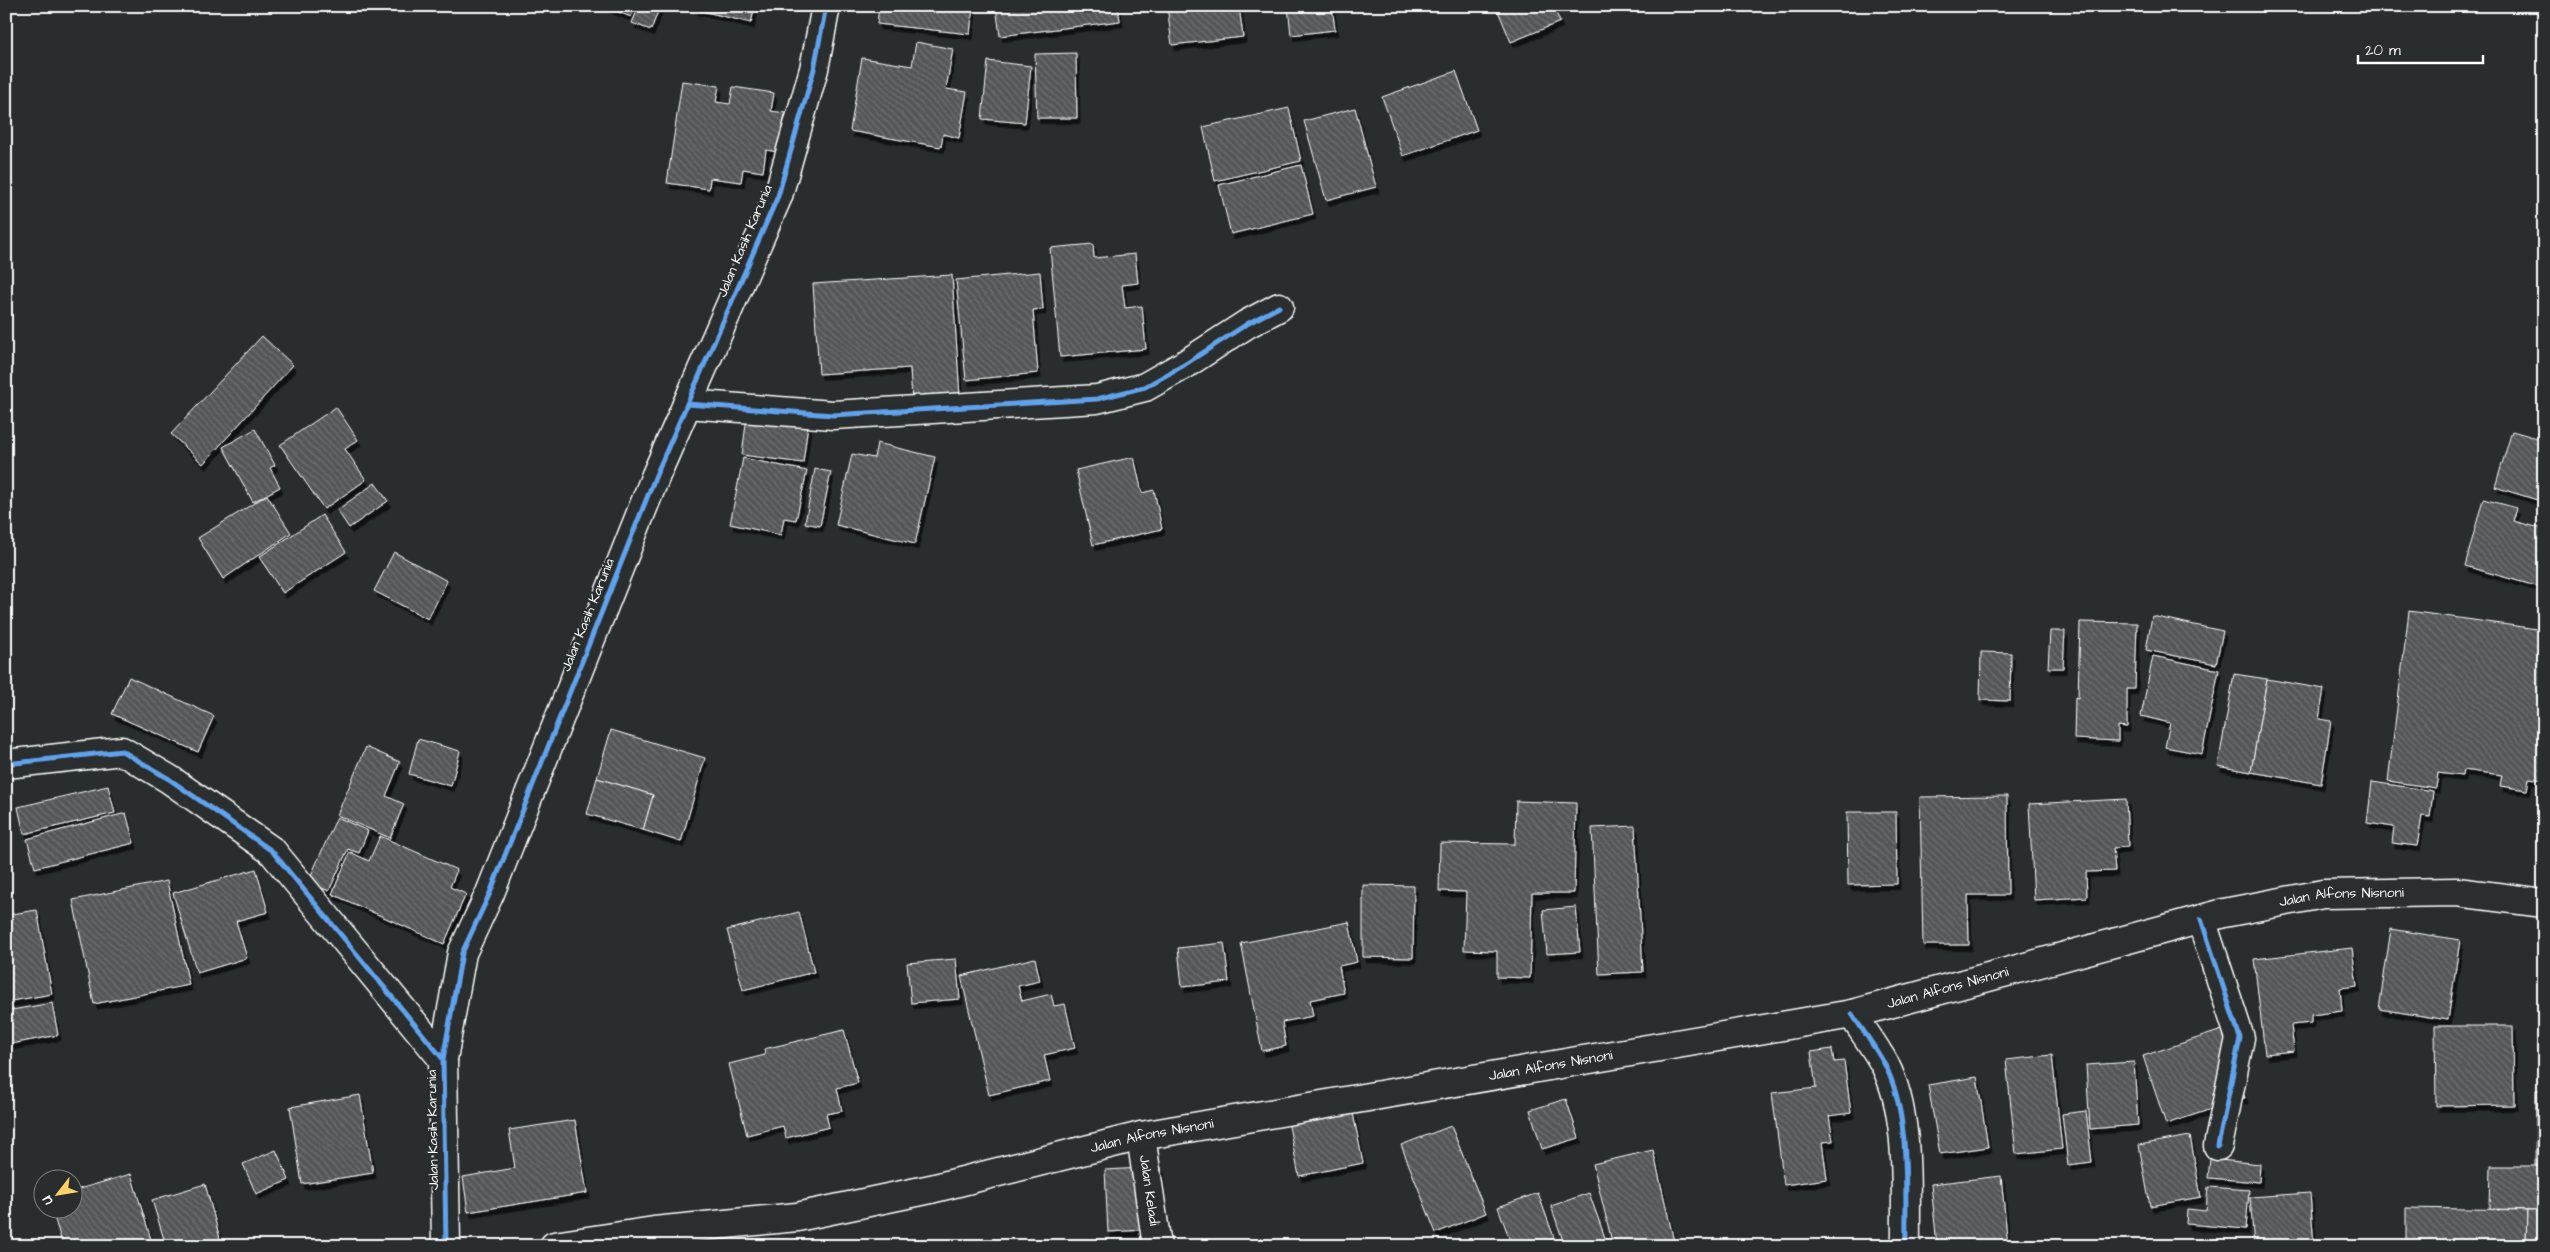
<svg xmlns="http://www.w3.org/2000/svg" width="2550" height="1252" font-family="'Architects Daughter',sans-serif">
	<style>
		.building { fill: url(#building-back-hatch); stroke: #fff; filter: url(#shadow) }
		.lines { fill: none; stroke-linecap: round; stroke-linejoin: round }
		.minor-casing { stroke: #fff; stroke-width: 31 }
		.tertiary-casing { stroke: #fff; stroke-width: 31 }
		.secondary-casing { stroke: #fff; stroke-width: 31 }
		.minor { stroke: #2a2d2e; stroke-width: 28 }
		.tertiary { stroke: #2a2d2e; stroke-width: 28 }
		.secondary { stroke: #2a2d2e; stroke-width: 28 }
		.cycleway-casing { stroke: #2a2d2e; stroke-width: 8 }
		.cycleway { stroke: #60a3ed; stroke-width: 5 }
		.labels { text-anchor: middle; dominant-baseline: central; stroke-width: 4.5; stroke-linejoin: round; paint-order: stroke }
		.street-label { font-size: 14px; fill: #fff; stroke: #2a2d2e }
	</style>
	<defs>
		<pattern id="building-back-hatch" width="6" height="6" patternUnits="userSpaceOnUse" patternTransform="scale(1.25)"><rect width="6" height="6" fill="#555758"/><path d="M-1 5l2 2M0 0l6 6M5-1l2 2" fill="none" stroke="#6e7071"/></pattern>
		<filter id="shadow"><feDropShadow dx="3" dy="5.5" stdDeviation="0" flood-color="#0009"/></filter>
	</defs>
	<rect width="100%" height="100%" fill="#2a2d2e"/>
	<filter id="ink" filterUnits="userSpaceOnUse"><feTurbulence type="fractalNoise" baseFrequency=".02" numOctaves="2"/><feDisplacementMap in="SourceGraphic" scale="10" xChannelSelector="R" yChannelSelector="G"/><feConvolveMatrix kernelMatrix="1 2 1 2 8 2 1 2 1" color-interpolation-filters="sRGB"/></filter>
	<g filter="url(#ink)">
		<g class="building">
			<polygon points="604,6 635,6 631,17"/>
			<polygon points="639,6 660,6 651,30 632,23"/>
			<polygon points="694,6 755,6 751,23 694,9"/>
			<polygon points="879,6 973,6 970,34 877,24"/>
			<polygon points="996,6 1118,6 1120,21 1000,36"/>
			<polygon points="1167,6 1239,6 1243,37 1172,45"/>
			<polygon points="1288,6 1332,6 1335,30 1291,35"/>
			<polygon points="1496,6 1553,6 1560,22 1511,42"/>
			<polygon points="916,42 953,49 946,89 967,92 959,138 943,134 941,147 850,131 862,58 912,66"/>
			<polygon points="1076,53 1077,118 1037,118 1035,54"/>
			<polygon points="988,61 1031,66 1025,123 982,119"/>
			<polygon points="1456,71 1477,130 1403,156 1382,97"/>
			<polygon points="682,81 719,86 716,102 730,104 733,87 774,93 771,111 785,113 779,152 766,150 763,172 743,169 741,182 710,178 709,189 667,183"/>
			<polygon points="1289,108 1301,161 1215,181 1203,127"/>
			<polygon points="1355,108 1376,187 1326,200 1304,121"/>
			<polygon points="1301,165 1313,214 1231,234 1219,185"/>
			<polygon points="1093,244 1094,258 1135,254 1138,283 1122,285 1125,308 1142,306 1146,349 1060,357 1050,248"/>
			<polygon points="1040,272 1043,309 1033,310 1038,373 966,380 956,280"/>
			<polygon points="952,275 960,397 912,400 910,368 819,374 813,284"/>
			<polygon points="262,336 293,365 203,464 171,434"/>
			<polygon points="336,407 358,440 345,449 366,480 324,509 280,445"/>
			<polygon points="747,416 808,424 803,463 742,455"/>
			<polygon points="255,429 275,465 270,468 280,487 253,502 223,447"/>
			<polygon points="2512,431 2544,440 2544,502 2495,487"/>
			<polygon points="877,443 935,457 915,544 836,525 852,454 874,458"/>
			<polygon points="1134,457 1142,493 1154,490 1162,529 1093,545 1076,470"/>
			<polygon points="743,458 807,471 796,520 784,518 781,535 730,524"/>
			<polygon points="815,469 831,472 820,526 805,523"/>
			<polygon points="375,483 388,501 349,528 337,510"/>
			<polygon points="267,495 291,533 223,579 198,538"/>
			<polygon points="2483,499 2517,508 2513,521 2544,529 2543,588 2465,566"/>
			<polygon points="322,515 346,552 283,593 259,557"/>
			<polygon points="394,552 447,581 428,619 374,591"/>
			<polygon points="2409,611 2544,630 2544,780 2529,778 2527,790 2500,786 2502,775 2463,770 2462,776 2438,773 2436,788 2388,781"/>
			<polygon points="2152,616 2223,631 2216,664 2146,650"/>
			<polygon points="2080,622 2137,623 2135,689 2127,689 2127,727 2118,726 2118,741 2074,739 2075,697 2078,698"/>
			<polygon points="2050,631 2065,631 2063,668 2048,668"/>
			<polygon points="1981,652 2011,653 2010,701 1980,700"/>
			<polygon points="2153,656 2219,670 2202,754 2165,747 2170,723 2141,716"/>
			<polygon points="2234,674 2267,679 2251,772 2218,766"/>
			<polygon points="129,677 214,716 198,752 112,714"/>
			<polygon points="2267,679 2324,689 2319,719 2331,721 2321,784 2251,772"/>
			<polygon points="611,730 705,758 681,842 643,830 653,795 597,778"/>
			<polygon points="418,739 460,751 451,786 409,774"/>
			<polygon points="366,747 400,762 386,796 404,804 390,838 337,815"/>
			<polygon points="597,778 653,795 643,830 587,814"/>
			<polygon points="2372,782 2433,791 2430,817 2422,816 2417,846 2392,843 2394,827 2367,823"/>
			<polygon points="108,786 115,813 24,834 18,807"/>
			<polygon points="2007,796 2008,895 1968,895 1969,945 1923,945 1920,797"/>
			<polygon points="2126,799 2128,847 2113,848 2115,871 2086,872 2087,897 2034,900 2029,804"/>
			<polygon points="1516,801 1576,803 1574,893 1532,893 1530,978 1497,977 1497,951 1464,950 1466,892 1439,891 1440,843 1515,844"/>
			<polygon points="1847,812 1896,812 1897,884 1848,885"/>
			<polygon points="126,813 134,843 35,868 27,839"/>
			<polygon points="337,817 368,831 359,853 348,849 329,891 308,882"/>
			<polygon points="1635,826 1643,972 1599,974 1592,828"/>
			<polygon points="380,836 457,870 450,887 466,894 444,944 332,894 350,852 369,861"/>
			<polygon points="256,869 268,912 236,921 247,958 197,973 173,893"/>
			<polygon points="167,881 189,985 94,1004 73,900"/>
			<polygon points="1363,885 1414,886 1413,958 1363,957"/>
			<polygon points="1576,907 1580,952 1547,954 1543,910"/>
			<polygon points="37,910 52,994 6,1002 6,915"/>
			<polygon points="799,912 814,972 743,990 727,930"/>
			<polygon points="1349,922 1357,962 1339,966 1344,993 1310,1000 1313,1016 1282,1022 1286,1046 1262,1051 1241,943"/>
			<polygon points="2391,929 2460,940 2448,1020 2379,1009"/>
			<polygon points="1224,943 1229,982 1182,987 1178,948"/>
			<polygon points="2352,948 2357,986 2340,988 2342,1011 2311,1015 2311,1023 2291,1025 2294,1051 2265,1054 2254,959"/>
			<polygon points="1035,958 1040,981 1018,986 1022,1001 1051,994 1054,1006 1065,1004 1075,1048 1044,1055 1050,1081 989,1095 961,976"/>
			<polygon points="956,959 960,999 911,1003 907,963"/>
			<polygon points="52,1003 58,1035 6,1045 6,1011"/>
			<polygon points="2435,1026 2513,1026 2514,1105 2436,1106"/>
			<polygon points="844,1030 858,1083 837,1088 842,1111 826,1114 829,1127 786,1138 783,1126 747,1135 729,1064 765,1055 764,1049"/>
			<polygon points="2222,1030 2245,1098 2166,1124 2143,1056"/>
			<polygon points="1832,1049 1834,1062 1844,1061 1851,1113 1829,1116 1833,1141 1822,1142 1827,1179 1784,1185 1772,1093 1816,1088 1811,1052"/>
			<polygon points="2052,1055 2062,1149 2016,1154 2006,1060"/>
			<polygon points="2134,1062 2138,1125 2090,1129 2086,1065"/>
			<polygon points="1977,1077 1988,1147 1940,1154 1928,1085"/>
			<polygon points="2536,1090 2544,1090 2544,1166 2535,1166"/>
			<polygon points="360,1095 373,1173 302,1184 290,1107"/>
			<polygon points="1566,1099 1579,1138 1542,1149 1530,1110"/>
			<polygon points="1352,1108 1363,1163 1299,1176 1288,1121"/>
			<polygon points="2086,1111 2092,1162 2068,1165 2062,1114"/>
			<polygon points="575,1120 587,1193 468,1212 463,1177 515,1168 509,1130"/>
			<polygon points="1451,1126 1486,1213 1436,1233 1401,1145"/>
			<polygon points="2190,1136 2201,1197 2150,1206 2139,1145"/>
			<polygon points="276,1150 289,1180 256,1194 243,1164"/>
			<polygon points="1653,1150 1675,1246 1613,1246 1593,1164"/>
			<polygon points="2210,1159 2260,1164 2259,1182 2208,1178"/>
			<polygon points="2491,1166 2544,1166 2544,1210 2490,1209"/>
			<polygon points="1161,1167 1164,1229 1108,1232 1105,1170"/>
			<polygon points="131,1174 153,1246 63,1246 52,1210 72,1210 72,1191"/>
			<polygon points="2001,1176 2008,1246 1937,1246 1931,1184"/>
			<polygon points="205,1184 222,1246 166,1246 152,1200"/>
			<polygon points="2208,1187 2249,1190 2246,1229 2186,1224 2187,1209 2206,1211"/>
			<polygon points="1538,1193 1557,1246 1512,1246 1498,1207"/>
			<polygon points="1589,1193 1608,1246 1565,1246 1551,1206"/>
			<polygon points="2310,1193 2314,1246 2254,1246 2250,1197"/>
			<polygon points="2406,1208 2527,1210 2526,1246 2406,1246"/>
			<polygon points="2527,1210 2544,1210 2544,1246 2526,1246"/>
		</g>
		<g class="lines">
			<g class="minor-casing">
				<g id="minor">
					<polyline points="687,404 833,415 1097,399 1145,387 1184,365 1247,324 1279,307"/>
					<polyline points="6,764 122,751 169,779 272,851 443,1059"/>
					<polyline points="2201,919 2240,1038 2218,1146"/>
					<path d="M1852,1014C1863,1031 1876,1048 1885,1065C1911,1116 1905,1190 1906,1246"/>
					<path id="s1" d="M1141,1136L1157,1246"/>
				</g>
			</g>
			<g class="tertiary-casing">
				<polyline id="tertiary" points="446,1246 443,1059 462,953 490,893 656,475 778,196 814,69 826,6"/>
			</g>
			<g class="secondary-casing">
				<g id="secondary">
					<path id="s2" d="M554,1246L654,1231L797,1217L931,1189L1141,1136L1852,1014L2224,913L2323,894L2457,892L2544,903"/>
				</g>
			</g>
			<use href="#minor" class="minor"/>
			<use href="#tertiary" class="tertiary"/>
			<use href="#secondary" class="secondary"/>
			<g class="cycleway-casing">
				<g id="cycleway">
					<polyline points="687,404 833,415 1097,399 1145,387 1184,365 1247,324 1279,307"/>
					<polyline points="6,764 122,751 169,779 272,851 443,1059"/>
					<polyline points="2201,919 2240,1038 2218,1146"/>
					<path d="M1852,1014C1863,1031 1876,1048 1885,1065C1911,1116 1905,1190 1906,1246"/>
					<polyline points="446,1246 443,1059 462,953 490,893 656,475 778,196 814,69 826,6"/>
				</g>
			</g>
			<use href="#cycleway" class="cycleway"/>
		</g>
	</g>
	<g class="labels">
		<g class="street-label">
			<text transform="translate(745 241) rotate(-67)">Jalan Kasih Karunia</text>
			<text transform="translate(588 615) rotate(-68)">Jalan Kasih Karunia</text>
			<text stroke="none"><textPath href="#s2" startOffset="1824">Jalan Alfons Nisnoni</textPath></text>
			<text stroke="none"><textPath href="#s2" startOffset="1419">Jalan Alfons Nisnoni</textPath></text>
			<text stroke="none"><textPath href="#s2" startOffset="1014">Jalan Alfons Nisnoni</textPath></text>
			<text transform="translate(433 1130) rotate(-91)">Jalan Kasih Karunia</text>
			<text stroke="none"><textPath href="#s2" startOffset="609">Jalan Alfons Nisnoni</textPath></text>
			<text stroke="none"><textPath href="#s1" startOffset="55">Jalan Keladi</textPath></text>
		</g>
	</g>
	<rect width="2550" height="1252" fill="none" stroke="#2a2d2e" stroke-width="25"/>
	<rect x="12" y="12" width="2525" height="1227" fill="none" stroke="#fff" stroke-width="2" filter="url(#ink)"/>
	<g transform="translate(58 1194) rotate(239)"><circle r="24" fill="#2a2d2e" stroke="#7f8182"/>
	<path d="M0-4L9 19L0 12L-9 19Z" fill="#ffd166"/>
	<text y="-8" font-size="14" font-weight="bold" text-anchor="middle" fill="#ffffff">U</text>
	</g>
	<path d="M2358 55v8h125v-8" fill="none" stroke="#ffffff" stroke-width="2.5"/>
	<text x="2365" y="55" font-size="15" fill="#ffffff" stroke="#2a2d2e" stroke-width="4" paint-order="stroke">20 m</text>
</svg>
